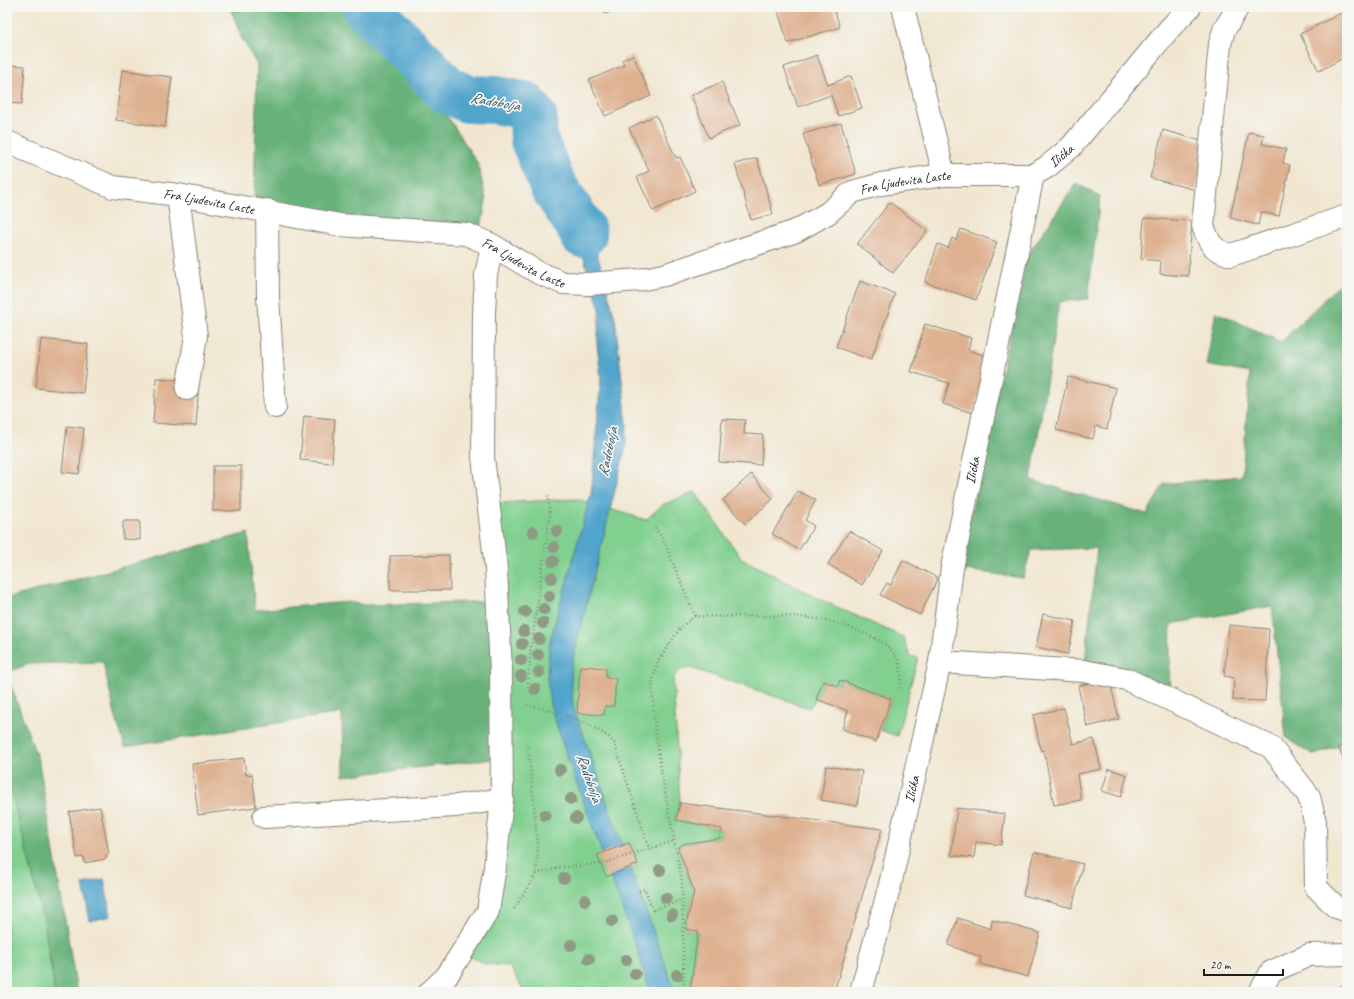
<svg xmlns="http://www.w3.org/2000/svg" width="1354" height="999" font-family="Caveat,sans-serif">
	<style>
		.green { fill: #81d090; stroke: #4e7656 }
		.forest { fill: #68b27a; stroke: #42674b }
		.water { fill: #51a4cc; stroke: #366074 }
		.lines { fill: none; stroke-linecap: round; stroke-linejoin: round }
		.river { stroke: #51a4cc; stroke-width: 48 }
		.building { fill: #deb190 }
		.minor-casing { stroke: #868276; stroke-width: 24 }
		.path { stroke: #868276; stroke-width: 2.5; stroke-dasharray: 1 3; stroke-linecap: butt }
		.minor { stroke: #fff; stroke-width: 22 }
		.tree { fill: #8f9a84 }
		.labels { text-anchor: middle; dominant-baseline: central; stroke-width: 3.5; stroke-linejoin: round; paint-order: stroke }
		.street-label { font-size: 14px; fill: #1c1c1c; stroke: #f6f6f2 }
		.water-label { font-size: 15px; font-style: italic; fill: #34596b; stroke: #f6f6f2 }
	</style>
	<rect width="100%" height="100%" fill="#f6f6f2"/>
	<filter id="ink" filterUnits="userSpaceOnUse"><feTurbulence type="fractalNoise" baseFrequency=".025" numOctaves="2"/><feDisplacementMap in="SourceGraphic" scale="8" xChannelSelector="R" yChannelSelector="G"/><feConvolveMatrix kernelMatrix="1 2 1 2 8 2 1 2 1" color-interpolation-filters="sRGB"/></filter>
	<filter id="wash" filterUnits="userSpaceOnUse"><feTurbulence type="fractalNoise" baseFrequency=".012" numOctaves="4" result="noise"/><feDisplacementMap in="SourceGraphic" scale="16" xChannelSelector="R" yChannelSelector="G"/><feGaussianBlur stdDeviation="0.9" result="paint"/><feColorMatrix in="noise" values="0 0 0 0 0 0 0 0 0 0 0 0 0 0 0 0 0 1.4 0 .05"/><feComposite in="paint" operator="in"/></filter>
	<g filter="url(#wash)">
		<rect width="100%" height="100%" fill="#f1e7d1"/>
		<g class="green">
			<polygon points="695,492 741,558 821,600 903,637 910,656 918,658 897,736 880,730 891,699 840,680 838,686 823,681 816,699 809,708 691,668 680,670 673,678 680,803 676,820 722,829 720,838 683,844 679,848 694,892 685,929 698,931 690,992 525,992 509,966 486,964 469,956 494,908 498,503 577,499 646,520 662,505"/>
			<polygon points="7,761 13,798 44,920 55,992 7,992"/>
		</g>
		<g class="forest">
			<polygon points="230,7 338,7 450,120 478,164 486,200 479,240 254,208 257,65 241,37"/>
			<polygon points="1076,183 1100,197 1088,299 1059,302 1031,480 1147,514 1164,484 1242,476 1250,373 1206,365 1216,312 1281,342 1347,277 1347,743 1314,755 1286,738 1272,606 1171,624 1169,700 1084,671 1097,548 1031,550 1023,578 959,569 1027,256"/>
			<polygon points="248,533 255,610 348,602 365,605 498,601 502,758 343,776 342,713 125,747 115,715 103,662 30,664 7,672 7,596 8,598"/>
			<polygon points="7,674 39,763 77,992 55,992 44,920 13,798 7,761"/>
		</g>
		<g class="water">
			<polygon points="559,171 576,197 598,257 615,318 627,424 626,446 572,663 571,680 573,706 675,992 650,992 638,952 566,754 550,704 547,678 550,641 591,494 601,378 597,344 600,309 577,237 573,232 566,234 540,184"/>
			<polygon points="104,879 111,916 90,921 83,884"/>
		</g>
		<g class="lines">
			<polyline class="river" points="366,7 448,90 468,99 495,100 524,105 533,116 534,140 553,186 581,228 583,234"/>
		</g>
		<g id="blocks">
			<g class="building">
				<polygon points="603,7 625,7 605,14"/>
				<polygon points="780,7 833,7 840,27 788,43 777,8"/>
				<polygon points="1347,10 1347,56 1319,71 1300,34"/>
				<polygon points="633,55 651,96 605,116 589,80 624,65 622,60"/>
				<polygon points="817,55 828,85 851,76 862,108 838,116 831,95 798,107 784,67"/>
				<polygon points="7,65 25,66 22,104 7,103"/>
				<polygon points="122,70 172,77 165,127 116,120"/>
				<polygon points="722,82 740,125 709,138 691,95"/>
				<polygon points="656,115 676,158 680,157 695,191 653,211 637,177 649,171 629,128"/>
				<polygon points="841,123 856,174 819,185 803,134"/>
				<polygon points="1163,130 1208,143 1196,190 1150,178"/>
				<polygon points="1249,132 1264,135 1262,144 1286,149 1283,163 1290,165 1279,216 1261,212 1258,225 1230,218"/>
				<polygon points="757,158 773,214 751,220 735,164"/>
				<polygon points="890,202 927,231 893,273 857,244"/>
				<polygon points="1144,218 1192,221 1188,276 1160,274 1161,261 1141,259"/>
				<polygon points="961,229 997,242 976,300 925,282 938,244 948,248 952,238 956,240"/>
				<polygon points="860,281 895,294 871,360 836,347"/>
				<polygon points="925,324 971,338 968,350 989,357 973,413 943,404 949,383 911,372"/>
				<polygon points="41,339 88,344 83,393 36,388"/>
				<polygon points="1068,377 1116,388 1107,429 1096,426 1093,439 1056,430"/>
				<polygon points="156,378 199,381 196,426 153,423"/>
				<polygon points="304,416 335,419 332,463 300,460"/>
				<polygon points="722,419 745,420 744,434 763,435 761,465 719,462"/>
				<polygon points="67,426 84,428 79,474 62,472"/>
				<rect x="213" y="466" width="28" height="45"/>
				<polygon points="751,474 773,499 745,524 723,500"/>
				<polygon points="798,491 816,500 805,520 814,526 799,550 772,534"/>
				<polygon points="123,521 140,521 140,540 123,539"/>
				<polygon points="849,531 883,551 862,585 828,564"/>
				<polygon points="449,555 450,590 390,590 390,556"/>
				<polygon points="903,560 938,578 920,615 880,595 887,583 891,585"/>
				<polygon points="1043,614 1075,621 1068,654 1036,647"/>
				<polygon points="1229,625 1269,629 1265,701 1233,700 1234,678 1224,676"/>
				<polygon points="580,666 606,668 606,678 616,678 614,706 605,706 604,715 577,713"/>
				<polygon points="1109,678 1119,719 1087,727 1078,686"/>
				<polygon points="840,680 891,699 876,742 842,729 848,711 816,699 823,681 838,686"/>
				<polygon points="1064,708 1073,744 1094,739 1101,769 1077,774 1081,800 1054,805 1044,750 1041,751 1033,715"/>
				<polygon points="1347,743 1347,768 1338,747"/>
				<polygon points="244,758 246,775 252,774 256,807 198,815 192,764"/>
				<polygon points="826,766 862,771 857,806 821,800"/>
				<polygon points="1109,769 1127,775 1121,797 1102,791"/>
				<polygon points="680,803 882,829 834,992 690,992 698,931 685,929 694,892 678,848 683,844 720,838 722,829 676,820"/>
				<polygon points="100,807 109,854 106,855 106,859 84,863 84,857 77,858 69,812"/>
				<polygon points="957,808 1005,814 1001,845 976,842 974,858 951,855"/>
				<polygon points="629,843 638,864 606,877 597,855"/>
				<polygon points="1034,852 1083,864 1072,908 1023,895"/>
				<polygon points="958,918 991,929 992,920 1040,933 1028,977 980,964 981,957 948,945"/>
				<polygon points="1347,984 1347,992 1322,992"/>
			</g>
		</g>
	</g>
	<g filter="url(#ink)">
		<use href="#blocks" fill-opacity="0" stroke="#868276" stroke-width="1"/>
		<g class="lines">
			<g class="minor-casing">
				<g id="minor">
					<polyline points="903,7 944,175"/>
					<path d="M1238,7L1224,30L1220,44L1203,226C1209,243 1212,250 1231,255L1347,216"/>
					<path id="s1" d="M7,142L113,187L178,195L340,225L466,234L492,245L537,272L563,283L588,284L639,280L664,275L796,231L828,213L852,192L881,184L944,175H1033L1047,167L1071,147L1170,28L1190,7"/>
					<polyline points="178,195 196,336 187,389"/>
					<polyline points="267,210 268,297 275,407"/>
					<polyline points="940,662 1084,671 1126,679 1271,747 1309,796 1315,822 1316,887 1336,907 1347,911"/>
					<polyline points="264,817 456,806 502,799"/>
					<polyline points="430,992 447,976 488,911 495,867 502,799 501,672 496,569 483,457 484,313 486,275 492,245"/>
					<path id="s2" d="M861,992L890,885L940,662L952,568L1033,175"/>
					<polyline points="1260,992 1271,972 1309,955 1347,954"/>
				</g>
			</g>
			<g class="path">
				<polyline points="655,528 663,539 695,616"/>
				<polyline points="528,687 530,655 550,514 548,495"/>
				<path d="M527,705C558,712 590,720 614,742L649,848"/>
				<polyline points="536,874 562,867 601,864 674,841"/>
				<polyline points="639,891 645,889 653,910 682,900"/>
				<polyline points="514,909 536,874 538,847 528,745"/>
				<path d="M684,992L682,882L663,781L655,731L652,684L658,661L681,627L695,616C736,618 776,613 817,619C832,621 847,626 861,632C877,638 896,648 900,667C902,674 900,684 900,691"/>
			</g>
			<use href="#minor" class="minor"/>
		</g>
		<g class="tree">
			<circle cx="557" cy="531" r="6"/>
			<circle cx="533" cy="532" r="6"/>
			<circle cx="554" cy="547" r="6"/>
			<circle cx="553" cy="561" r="6"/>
			<circle cx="551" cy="578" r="6"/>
			<circle cx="549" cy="596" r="6"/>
			<circle cx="544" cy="609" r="6"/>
			<circle cx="525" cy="612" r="6"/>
			<circle cx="543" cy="623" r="6"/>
			<circle cx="524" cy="631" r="6"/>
			<circle cx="539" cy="639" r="6"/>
			<circle cx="522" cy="644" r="6"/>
			<circle cx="538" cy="655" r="6"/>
			<circle cx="521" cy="660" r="6"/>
			<circle cx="539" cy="672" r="6"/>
			<circle cx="521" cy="676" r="6"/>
			<circle cx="535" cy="689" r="6"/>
			<circle cx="560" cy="770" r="6"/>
			<circle cx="571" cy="799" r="6"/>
			<circle cx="545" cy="815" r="6"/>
			<circle cx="576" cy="818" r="6"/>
			<circle cx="660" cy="870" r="6"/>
			<circle cx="564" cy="878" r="6"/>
			<circle cx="666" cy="898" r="6"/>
			<circle cx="585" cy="900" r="6"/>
			<circle cx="672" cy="915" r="6"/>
			<circle cx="612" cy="921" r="6"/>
			<circle cx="571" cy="945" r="6"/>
			<circle cx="589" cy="959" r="6"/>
			<circle cx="626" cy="960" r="6"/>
			<circle cx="635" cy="974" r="6"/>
			<circle cx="677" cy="975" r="6"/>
		</g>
	</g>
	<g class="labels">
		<g class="street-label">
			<text stroke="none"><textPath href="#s1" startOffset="1107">Ilićka</textPath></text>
			<text stroke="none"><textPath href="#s1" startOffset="944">Fra Ljudevita Laste</textPath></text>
			<text stroke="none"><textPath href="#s1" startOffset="212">Fra Ljudevita Laste</textPath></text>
			<text stroke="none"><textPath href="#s1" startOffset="536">Fra Ljudevita Laste</textPath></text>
			<text stroke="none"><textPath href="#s2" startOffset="534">Ilićka</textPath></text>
			<text stroke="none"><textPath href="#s2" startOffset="209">Ilićka</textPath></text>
		</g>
		<g class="water-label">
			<text transform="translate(495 102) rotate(10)">Radobolja</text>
			<text transform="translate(608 452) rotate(-78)">Radobolja</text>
			<text transform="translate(589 778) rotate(71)">Radobolja</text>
		</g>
	</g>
	<rect width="1354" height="999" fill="none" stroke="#f6f6f2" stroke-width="24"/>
	<path d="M1204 969v6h79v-6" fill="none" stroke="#1c1c1c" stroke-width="2"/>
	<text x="1210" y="969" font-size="12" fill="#1c1c1c" stroke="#f6f6f2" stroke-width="3" paint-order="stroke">20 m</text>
</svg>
